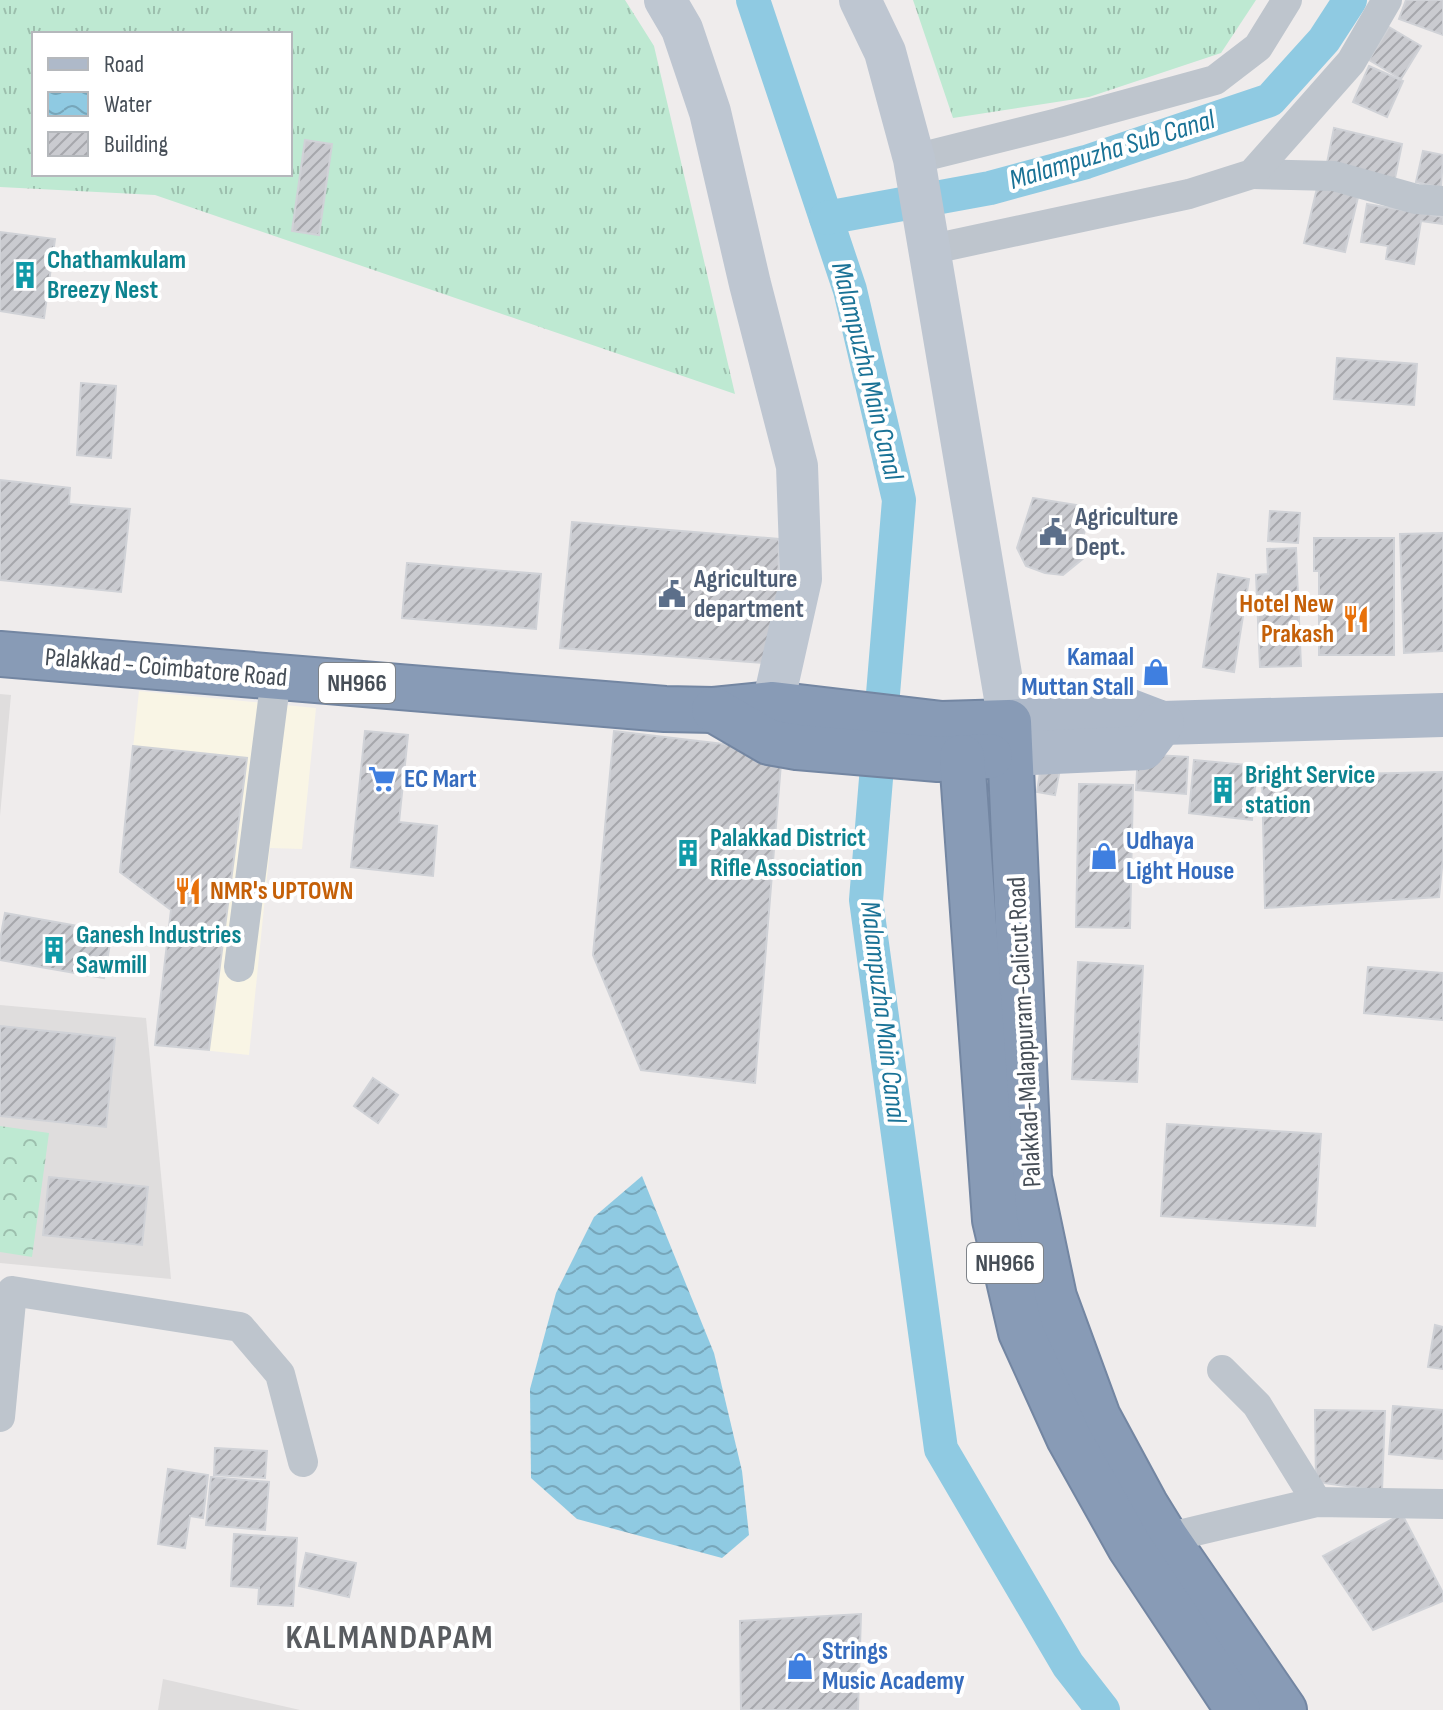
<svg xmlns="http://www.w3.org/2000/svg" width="1443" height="1710" font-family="'Sofia Sans Condensed',sans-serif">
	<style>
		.commercial { fill: #f9f5e5 }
		.education { fill: #dfdddd }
		.grass { fill: url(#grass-tufts); fill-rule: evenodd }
		.park { fill: url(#park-crowns) }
		.water { fill: url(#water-waves) }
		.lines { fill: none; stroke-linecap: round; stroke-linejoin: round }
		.canal { stroke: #8fcae2; stroke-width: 34 }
		.building { fill: url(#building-hatch); stroke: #d0d2d7; stroke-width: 2 }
		.highway-casing { stroke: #7386a2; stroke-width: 48 }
		.street { stroke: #bec5cd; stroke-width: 30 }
		.secondary { stroke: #bec6d1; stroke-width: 42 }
		.primary { stroke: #aeb9c9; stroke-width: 44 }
		.highway { stroke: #889bb6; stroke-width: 44 }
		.labels { text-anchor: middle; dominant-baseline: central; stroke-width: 8; stroke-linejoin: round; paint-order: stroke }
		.shield { fill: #fff; stroke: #7e8389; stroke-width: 2 }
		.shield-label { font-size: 24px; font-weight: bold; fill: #464e57 }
		.culture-label { font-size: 26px; font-weight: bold; fill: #0d838f; stroke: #fff; text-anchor: start }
		.service-label { font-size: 26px; font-weight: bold; fill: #4e5e75; stroke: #fff; text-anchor: start }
		.food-label { font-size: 26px; font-weight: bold; fill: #c56008; stroke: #fff; text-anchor: end }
		.shop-label { font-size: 26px; font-weight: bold; fill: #366cbe; stroke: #fff; text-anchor: start }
		.street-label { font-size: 26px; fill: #464e57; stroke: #fff }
		.water-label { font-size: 28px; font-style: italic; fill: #1a7296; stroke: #fff }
		.district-label { font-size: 34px; font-weight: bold; letter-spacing: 2px; fill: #595c60; stroke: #fff }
	</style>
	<defs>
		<pattern id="grass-tufts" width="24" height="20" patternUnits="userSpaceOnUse" patternTransform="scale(2)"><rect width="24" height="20" fill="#bee9d2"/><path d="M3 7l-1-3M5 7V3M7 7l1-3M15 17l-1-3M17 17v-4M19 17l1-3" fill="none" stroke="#9cbfad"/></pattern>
		<pattern id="park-crowns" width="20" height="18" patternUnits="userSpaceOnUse" patternTransform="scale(2)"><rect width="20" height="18" fill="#bee9d2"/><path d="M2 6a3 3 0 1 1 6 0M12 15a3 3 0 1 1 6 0" fill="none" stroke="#9cbfad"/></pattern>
		<pattern id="water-waves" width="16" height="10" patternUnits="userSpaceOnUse" patternTransform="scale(2)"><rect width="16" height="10" fill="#8fcae2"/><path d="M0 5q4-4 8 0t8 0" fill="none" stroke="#77a6ba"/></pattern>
		<pattern id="building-hatch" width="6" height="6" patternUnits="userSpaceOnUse" patternTransform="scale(2)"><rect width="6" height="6" fill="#cacbd0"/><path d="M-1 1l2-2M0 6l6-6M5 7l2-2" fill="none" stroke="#a6a7ac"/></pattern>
	</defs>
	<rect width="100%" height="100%" fill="#efecec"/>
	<polygon class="commercial" points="139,691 316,708 302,849 270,848 249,1055 155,1045 171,910 120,872"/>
	<g class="education">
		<polygon points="0,694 11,695 0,816"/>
		<polygon points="0,1005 146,1018 171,1279 0,1263"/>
		<polygon points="163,1679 300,1710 158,1710"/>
	</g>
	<g class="grass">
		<path d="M0,0H625L654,46L735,394L155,195L0,187ZM34,34H290V174H34Z"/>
		<polygon points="913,0 1256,0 1221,53 1089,97 953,118"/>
	</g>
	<polygon class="park" points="0,1126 49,1133 32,1257 0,1252"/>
	<polygon class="water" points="642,1176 714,1353 742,1471 749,1535 722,1558 577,1519 531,1478 530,1389 556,1293 594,1217"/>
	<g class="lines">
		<g class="canal">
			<polyline points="753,0 850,290 899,500 866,900 941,1449 1068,1665 1103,1710"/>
			<polyline points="826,218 990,188 1086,162 1270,100 1324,40 1350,0"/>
		</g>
	</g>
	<g class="building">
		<polygon points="1406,0 1443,0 1443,35 1399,19"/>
		<polygon points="1389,27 1421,46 1401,79 1369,60"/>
		<polygon points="1369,66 1403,81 1387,117 1353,102"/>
		<polygon points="1334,128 1402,144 1394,183 1326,168"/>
		<polygon points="305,140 332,144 319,235 292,231"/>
		<polygon points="1423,151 1443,155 1441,188 1416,182"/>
		<polygon points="1318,184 1359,193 1345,252 1304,243"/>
		<polygon points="1367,204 1443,217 1443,224 1421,221 1414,264 1386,259 1388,246 1361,242"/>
		<polygon points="0,232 55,239 44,318 0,311"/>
		<polygon points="1337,358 1417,364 1414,405 1334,399"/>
		<polygon points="81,383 116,386 111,458 77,455"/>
		<polygon points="0,480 70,488 69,504 130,509 121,592 0,580"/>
		<polygon points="1033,498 1083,506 1086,525 1083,539 1085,557 1063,575 1045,573 1026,566 1017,548"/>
		<polygon points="1270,511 1300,513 1298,543 1268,541"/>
		<polygon points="572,522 779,539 777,664 560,648"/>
		<polygon points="1443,533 1443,651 1404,653 1400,534"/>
		<polygon points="1314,538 1394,538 1394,655 1319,655 1319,571 1314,571"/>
		<polygon points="1296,548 1301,666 1260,667 1256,575 1268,574 1267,549"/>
		<polygon points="407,563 541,574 536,629 402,618"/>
		<polygon points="1218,574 1249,579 1234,672 1203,667"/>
		<polygon points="365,731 408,735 399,822 437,826 433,876 351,867"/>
		<polygon points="614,731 782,751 755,1083 641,1070 593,955"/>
		<polygon points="133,746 247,758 209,1050 155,1045 171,910 120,872"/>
		<polygon points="1138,754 1188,757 1186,794 1136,790"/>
		<polygon points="1194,760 1257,766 1252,820 1189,813"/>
		<polygon points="1041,766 1060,769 1055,795 1037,792"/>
		<polygon points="1443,772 1443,857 1439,897 1265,908 1262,776"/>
		<polygon points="1079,784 1133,785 1130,928 1076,927"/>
		<polygon points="5,913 112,932 104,978 0,960 0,940"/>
		<polygon points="1078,962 1143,966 1137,1082 1072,1079"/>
		<polygon points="1368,967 1443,973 1443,1020 1364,1013"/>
		<polygon points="0,1026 115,1038 106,1127 0,1116"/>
		<polygon points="373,1078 398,1095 378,1123 354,1106"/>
		<polygon points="1167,1124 1321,1134 1315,1226 1161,1216"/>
		<polygon points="49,1177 148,1187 142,1245 43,1235"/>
		<polygon points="1435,1325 1443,1327 1443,1369 1428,1367"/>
		<polygon points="1393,1406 1443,1410 1443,1459 1389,1454"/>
		<polygon points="1315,1410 1385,1411 1382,1491 1316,1482"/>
		<polygon points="215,1448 267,1451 265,1478 214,1475"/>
		<polygon points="168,1469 208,1475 203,1518 190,1516 185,1548 158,1544"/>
		<polygon points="211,1477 269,1482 265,1530 206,1525"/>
		<polygon points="1402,1514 1443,1593 1443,1601 1373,1630 1323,1556"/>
		<polygon points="234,1534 297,1538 293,1606 258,1604 259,1588 231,1586"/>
		<polygon points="306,1553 356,1563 349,1597 299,1586"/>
		<polygon points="861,1614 858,1710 741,1710 740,1621"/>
	</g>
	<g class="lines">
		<g class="highway-casing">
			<g id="highway">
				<polyline points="0,654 665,709 714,710 773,704 942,724 1009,722 1029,1178 1054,1297 1098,1417 1145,1504 1166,1538 1284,1710"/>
				<polyline points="714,710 769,742 797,747 938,759 990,756"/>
				<polyline points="962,757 995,1220 1021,1332 1069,1438 1130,1547 1238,1710"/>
			</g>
		</g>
		<g class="street">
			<polyline points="914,159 1058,123 1215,80 1258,47 1287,0"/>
			<polyline points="1252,174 1334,176 1416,199 1443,201"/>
			<polyline points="928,250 1189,194 1252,174 1351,62 1387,0"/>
			<polyline points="239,967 276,677"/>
			<polyline points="1222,1370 1257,1405 1317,1502"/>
			<polyline points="0,1417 12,1291 240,1327 280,1374 303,1462"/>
			<polyline points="1166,1538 1317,1502 1443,1504"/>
		</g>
		<g class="secondary">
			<polyline points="665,0 682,29 710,112 750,284 797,466 801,579 773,704"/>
			<polyline points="860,0 885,52 914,159 1009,722"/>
		</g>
		<g class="primary">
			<polyline points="1009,722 1128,710 1162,723 1443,715"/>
			<polyline points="1010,754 1143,748 1162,723"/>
		</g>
		<use href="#highway" class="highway"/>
	</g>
	<defs>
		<g id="building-bare" transform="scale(2.16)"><path d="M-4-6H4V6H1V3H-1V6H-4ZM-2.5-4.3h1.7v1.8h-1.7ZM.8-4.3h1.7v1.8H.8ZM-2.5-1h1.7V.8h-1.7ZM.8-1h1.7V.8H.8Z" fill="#0f9aa8" stroke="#fff" stroke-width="2.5" paint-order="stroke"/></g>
		<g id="civic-bare" transform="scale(2.16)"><path d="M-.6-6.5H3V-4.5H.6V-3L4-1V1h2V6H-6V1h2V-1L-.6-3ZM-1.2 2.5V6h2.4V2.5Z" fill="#5c6f8a" stroke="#fff" stroke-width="2.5" paint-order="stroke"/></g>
		<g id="restaurant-bare" transform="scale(2.16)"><path d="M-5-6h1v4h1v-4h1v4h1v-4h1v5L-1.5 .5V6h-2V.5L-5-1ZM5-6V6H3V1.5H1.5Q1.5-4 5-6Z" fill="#e8710a" stroke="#fff" stroke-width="2.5" paint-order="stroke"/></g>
		<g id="shop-bare" transform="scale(2.16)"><path d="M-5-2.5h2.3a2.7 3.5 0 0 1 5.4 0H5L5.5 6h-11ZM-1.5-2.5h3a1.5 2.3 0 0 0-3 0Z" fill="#3f7fe0" stroke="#fff" stroke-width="2.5" paint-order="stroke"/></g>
		<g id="supermarket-bare" transform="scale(2.16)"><path d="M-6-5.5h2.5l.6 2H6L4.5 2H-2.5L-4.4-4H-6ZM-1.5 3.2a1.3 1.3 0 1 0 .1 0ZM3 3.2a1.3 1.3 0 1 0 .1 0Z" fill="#3f7fe0" stroke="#fff" stroke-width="2.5" paint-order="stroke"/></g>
	</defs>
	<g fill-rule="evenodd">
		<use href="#building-bare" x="25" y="275"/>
		<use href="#civic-bare" x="1053" y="532"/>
		<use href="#civic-bare" x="672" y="594"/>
		<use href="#restaurant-bare" x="1356" y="619"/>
		<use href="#shop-bare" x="1156" y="672"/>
		<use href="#supermarket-bare" x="382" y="779"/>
		<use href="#building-bare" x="1223" y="790"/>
		<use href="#building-bare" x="688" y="853"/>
		<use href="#shop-bare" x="1104" y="856"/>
		<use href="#restaurant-bare" x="188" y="891"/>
		<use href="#building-bare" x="54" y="950"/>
		<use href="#shop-bare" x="800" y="1666"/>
	</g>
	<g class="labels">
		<g class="shield">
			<rect x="319" y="663" width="76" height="40" rx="6"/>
			<rect x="967" y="1243" width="76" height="40" rx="6"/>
		</g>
		<g class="shield-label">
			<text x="357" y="683">NH966</text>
			<text x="1005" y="1263">NH966</text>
		</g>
		<g class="culture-label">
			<text x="47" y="260">Chathamkulam<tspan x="47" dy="30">Breezy Nest</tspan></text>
			<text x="1245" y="775">Bright Service<tspan x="1245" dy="30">station</tspan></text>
			<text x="710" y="838">Palakkad District<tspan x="710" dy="30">Rifle Association</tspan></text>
			<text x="76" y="935">Ganesh Industries<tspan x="76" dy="30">Sawmill</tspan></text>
		</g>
		<g class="service-label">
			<text x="1075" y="517">Agriculture<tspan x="1075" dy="30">Dept.</tspan></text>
			<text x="694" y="579">Agriculture<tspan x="694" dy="30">department</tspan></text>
		</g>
		<g class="food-label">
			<text x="1334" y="604">Hotel New<tspan x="1334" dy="30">Prakash</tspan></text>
			<text x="210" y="891" text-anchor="start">NMR's UPTOWN</text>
		</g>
		<g class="shop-label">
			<text x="1134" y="657" text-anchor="end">Kamaal<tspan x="1134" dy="30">Muttan Stall</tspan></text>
			<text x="404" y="779">EC Mart</text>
			<text x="1126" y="841">Udhaya<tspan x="1126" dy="30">Light House</tspan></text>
			<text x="822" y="1651">Strings<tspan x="822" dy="30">Music Academy</tspan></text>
		</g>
		<g class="street-label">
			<text transform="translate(166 668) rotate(5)">Palakkad - Coimbatore Road</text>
			<text transform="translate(1025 1032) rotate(-93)">Palakkad-Malappuram-Calicut Road</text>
		</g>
		<g class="water-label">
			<text transform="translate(1112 150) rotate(-17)">Malampuzha Sub Canal</text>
			<text transform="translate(867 371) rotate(76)">Malampuzha Main Canal</text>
			<text transform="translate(883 1012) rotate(83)">Malampuzha Main Canal</text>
		</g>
		<g class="district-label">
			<text x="390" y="1637">KALMANDAPAM</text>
		</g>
	</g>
	<rect x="32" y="32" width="260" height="144" fill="#ffffff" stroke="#b5b8bc" stroke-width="2"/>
	<rect x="48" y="58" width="40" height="12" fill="#aeb9c9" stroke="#b5b8bc" stroke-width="2"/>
	<text x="104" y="72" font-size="24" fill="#464e57">Road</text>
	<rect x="48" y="92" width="40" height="24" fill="url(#water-waves)" stroke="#b5b8bc" stroke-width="2"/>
	<text x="104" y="112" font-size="24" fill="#464e57">Water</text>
	<rect x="48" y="132" width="40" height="24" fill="url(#building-hatch)" stroke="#b5b8bc" stroke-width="2"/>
	<text x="104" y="152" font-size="24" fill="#464e57">Building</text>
</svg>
